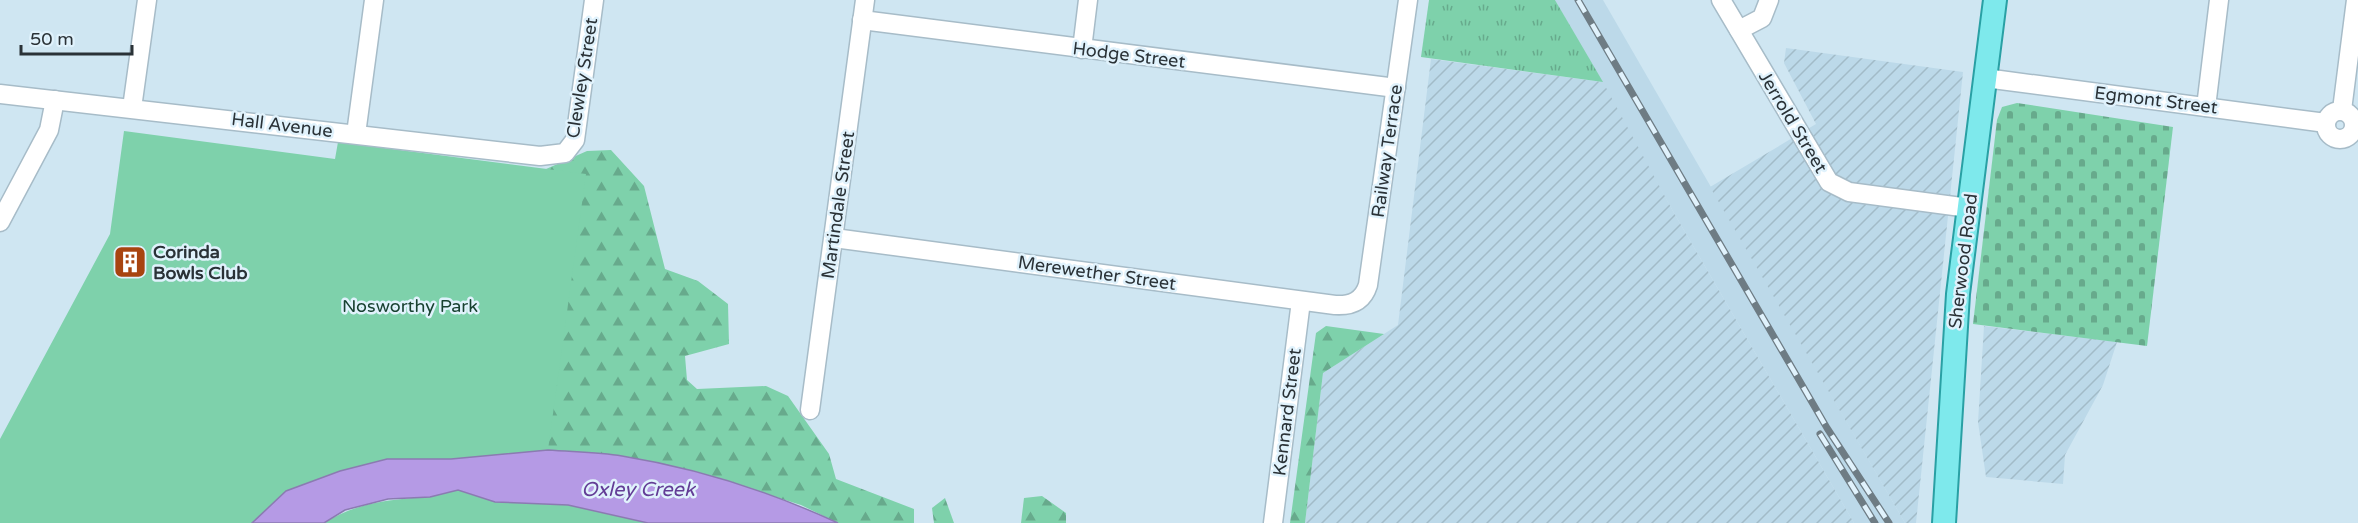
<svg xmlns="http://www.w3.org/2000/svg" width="2358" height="523" font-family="'Varela Round',sans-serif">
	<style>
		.built { fill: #bcd9e9 }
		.industrial { fill: url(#industrial-furrows) }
		.grass { fill: url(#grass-tufts) }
		.forest { fill: url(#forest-firs) }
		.cemetery { fill: url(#cemetery-stones) }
		.park { fill: #7ed1ab }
		.water { fill: #b59ae5; stroke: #8b7bb1; stroke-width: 1.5 }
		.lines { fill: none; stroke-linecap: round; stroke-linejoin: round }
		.minor-casing { stroke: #a7bcc8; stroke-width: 21 }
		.major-casing { stroke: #29a0a4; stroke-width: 26 }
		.minor { stroke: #fff; stroke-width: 18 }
		.major { stroke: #7ee9ec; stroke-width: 22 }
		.rail-casing { stroke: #6e7c84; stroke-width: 7 }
		.rail { stroke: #e0f2fc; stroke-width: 4.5; stroke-dasharray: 14; stroke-linecap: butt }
		.labels { text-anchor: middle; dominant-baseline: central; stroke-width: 5; stroke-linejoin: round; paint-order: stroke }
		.street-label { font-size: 18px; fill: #2a3237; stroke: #e0f2fc }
		.poi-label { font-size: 18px; font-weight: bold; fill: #2a3237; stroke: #e0f2fc; text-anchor: start }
		.park-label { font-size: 18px; fill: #174130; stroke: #e0f2fc }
		.water-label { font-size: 20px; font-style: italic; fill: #633d96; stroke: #e0f2fc }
	</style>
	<defs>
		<pattern id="industrial-furrows" width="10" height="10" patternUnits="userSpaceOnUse" patternTransform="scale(1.5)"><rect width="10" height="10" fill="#bcd9e9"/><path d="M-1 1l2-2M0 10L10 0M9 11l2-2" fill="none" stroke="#a2bbc8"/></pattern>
		<pattern id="grass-tufts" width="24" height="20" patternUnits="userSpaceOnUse" patternTransform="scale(1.5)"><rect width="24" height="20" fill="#7ed1ab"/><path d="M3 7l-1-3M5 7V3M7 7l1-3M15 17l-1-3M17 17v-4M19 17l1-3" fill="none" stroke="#67aa8c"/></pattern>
		<pattern id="forest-firs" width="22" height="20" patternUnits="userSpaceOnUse" patternTransform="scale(1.5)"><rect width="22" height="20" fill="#7ed1ab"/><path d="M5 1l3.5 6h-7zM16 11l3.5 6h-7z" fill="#67aa8c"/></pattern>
		<pattern id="cemetery-stones" width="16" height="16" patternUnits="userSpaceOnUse" patternTransform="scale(1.5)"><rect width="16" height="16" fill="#7ed1ab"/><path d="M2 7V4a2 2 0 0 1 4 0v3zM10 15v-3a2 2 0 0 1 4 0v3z" fill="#67aa8c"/></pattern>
	</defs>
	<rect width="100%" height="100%" fill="#cfe6f2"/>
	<polygon class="built" points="1555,0 1603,0 1905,523 1854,523 1674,213"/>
	<g class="industrial">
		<polygon points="1786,48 1963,72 1916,523 1905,523 1710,187 1816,124 1784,63"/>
		<polygon points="1431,59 1603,82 1674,213 1854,523 1305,523 1323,373 1398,325"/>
		<polygon points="1984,326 2117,342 2103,385 2065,455 2063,484 1986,477 1978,422"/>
	</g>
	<polygon class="grass" points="1429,0 1555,0 1603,82 1421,57"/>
	<g class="forest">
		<polygon points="611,150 644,186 665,269 698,281 728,304 729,344 685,356 687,380 697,389 766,386 788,396 829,454 836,479 914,509 914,523 838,523 801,505 697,472 622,456 548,450 286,491 252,523 505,187 587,151"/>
		<polygon points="1326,326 1384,334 1323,373 1305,523 1290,523 1316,333"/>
		<polygon points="1042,496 1066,513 1066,523 1021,523 1024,498"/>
		<polygon points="945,498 954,523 934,523 932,508"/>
	</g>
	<polygon class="cemetery" points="2017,103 2173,127 2147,346 1973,324 1997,120 2002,107"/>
	<g class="park">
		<polygon points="124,131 335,159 338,142 586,174 548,450 451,459 387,459 340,471 286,491 252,523 0,523 0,439 110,234"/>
		<path d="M458,490L495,502L568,505L648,523H324C371,494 408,503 458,490Z"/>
	</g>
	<path class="water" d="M548,450C573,452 598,452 622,456C696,468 771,492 838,523H648L568,505L495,502L458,490L430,497L388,499L345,510L324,523H252L286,491L340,471L387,459H451Z"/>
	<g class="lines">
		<g class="minor-casing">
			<g id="minor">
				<polyline points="1721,0 1829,182 1849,192 1969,208"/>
				<polyline points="862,20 1396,88"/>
				<polyline points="1739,30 1762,18 1769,0"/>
				<polyline points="1082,49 1088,0"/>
				<polyline points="1985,78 2326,123"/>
				<polyline points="0,94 540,156 565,153 575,140 594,0"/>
				<polyline points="2206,107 2219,0"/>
				<polyline points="132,108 147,0"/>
				<polyline points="2342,110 2356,0"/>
				<circle cx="2340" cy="125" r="14"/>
				<polyline points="356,134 374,0"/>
				<polyline points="0,222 49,130 55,100"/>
				<path d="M834,238L1335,305C1351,306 1363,301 1368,285L1408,0"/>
				<polyline points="810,410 865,0"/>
				<polyline points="1273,523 1301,301"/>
			</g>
		</g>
		<g class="major-casing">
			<polyline id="major" points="1944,523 1958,294 1995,0"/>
		</g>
		<use href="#minor" class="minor"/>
		<use href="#major" class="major"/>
		<g class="rail-casing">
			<g id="rail">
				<polyline points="1578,0 1827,428 1889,523"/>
				<polyline points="1820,434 1875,523"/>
			</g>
		</g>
		<use href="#rail" class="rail"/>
	</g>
	<defs>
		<g id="building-square" transform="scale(1.725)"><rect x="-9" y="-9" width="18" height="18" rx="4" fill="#a84410" stroke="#e0f2fc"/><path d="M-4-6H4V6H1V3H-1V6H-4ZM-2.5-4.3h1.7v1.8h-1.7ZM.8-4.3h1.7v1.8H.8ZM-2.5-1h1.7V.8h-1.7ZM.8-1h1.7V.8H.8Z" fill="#fff"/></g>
	</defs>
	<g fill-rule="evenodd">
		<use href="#building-square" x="130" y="262"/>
	</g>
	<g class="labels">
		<g class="street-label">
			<text transform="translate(1129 55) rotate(7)">Hodge Street</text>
			<text transform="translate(582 78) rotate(-81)">Clewley Street</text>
			<text transform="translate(2156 100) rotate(7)">Egmont Street</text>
			<text transform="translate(1793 122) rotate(59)">Jerrold Street</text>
			<text transform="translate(282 125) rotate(7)">Hall Avenue</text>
			<text transform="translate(1387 151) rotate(-82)">Railway Terrace</text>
			<text transform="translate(838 205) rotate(-82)">Martindale Street</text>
			<text transform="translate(1963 261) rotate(-83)">Sherwood Road</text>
			<text transform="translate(1097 273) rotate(8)">Merewether Street</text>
			<text transform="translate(1287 412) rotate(-83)">Kennard Street</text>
		</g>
		<g class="poi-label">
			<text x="153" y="252">Corinda<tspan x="153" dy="21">Bowls Club</tspan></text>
		</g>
		<g class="park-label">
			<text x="410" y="306">Nosworthy Park</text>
		</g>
		<g class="water-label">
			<text x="638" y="490">Oxley Creek</text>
		</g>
	</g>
	<path d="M21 45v9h111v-9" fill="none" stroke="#2a3237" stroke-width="3"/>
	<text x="30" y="45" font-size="18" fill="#2a3237" stroke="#e0f2fc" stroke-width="4.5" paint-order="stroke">50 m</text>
</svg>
